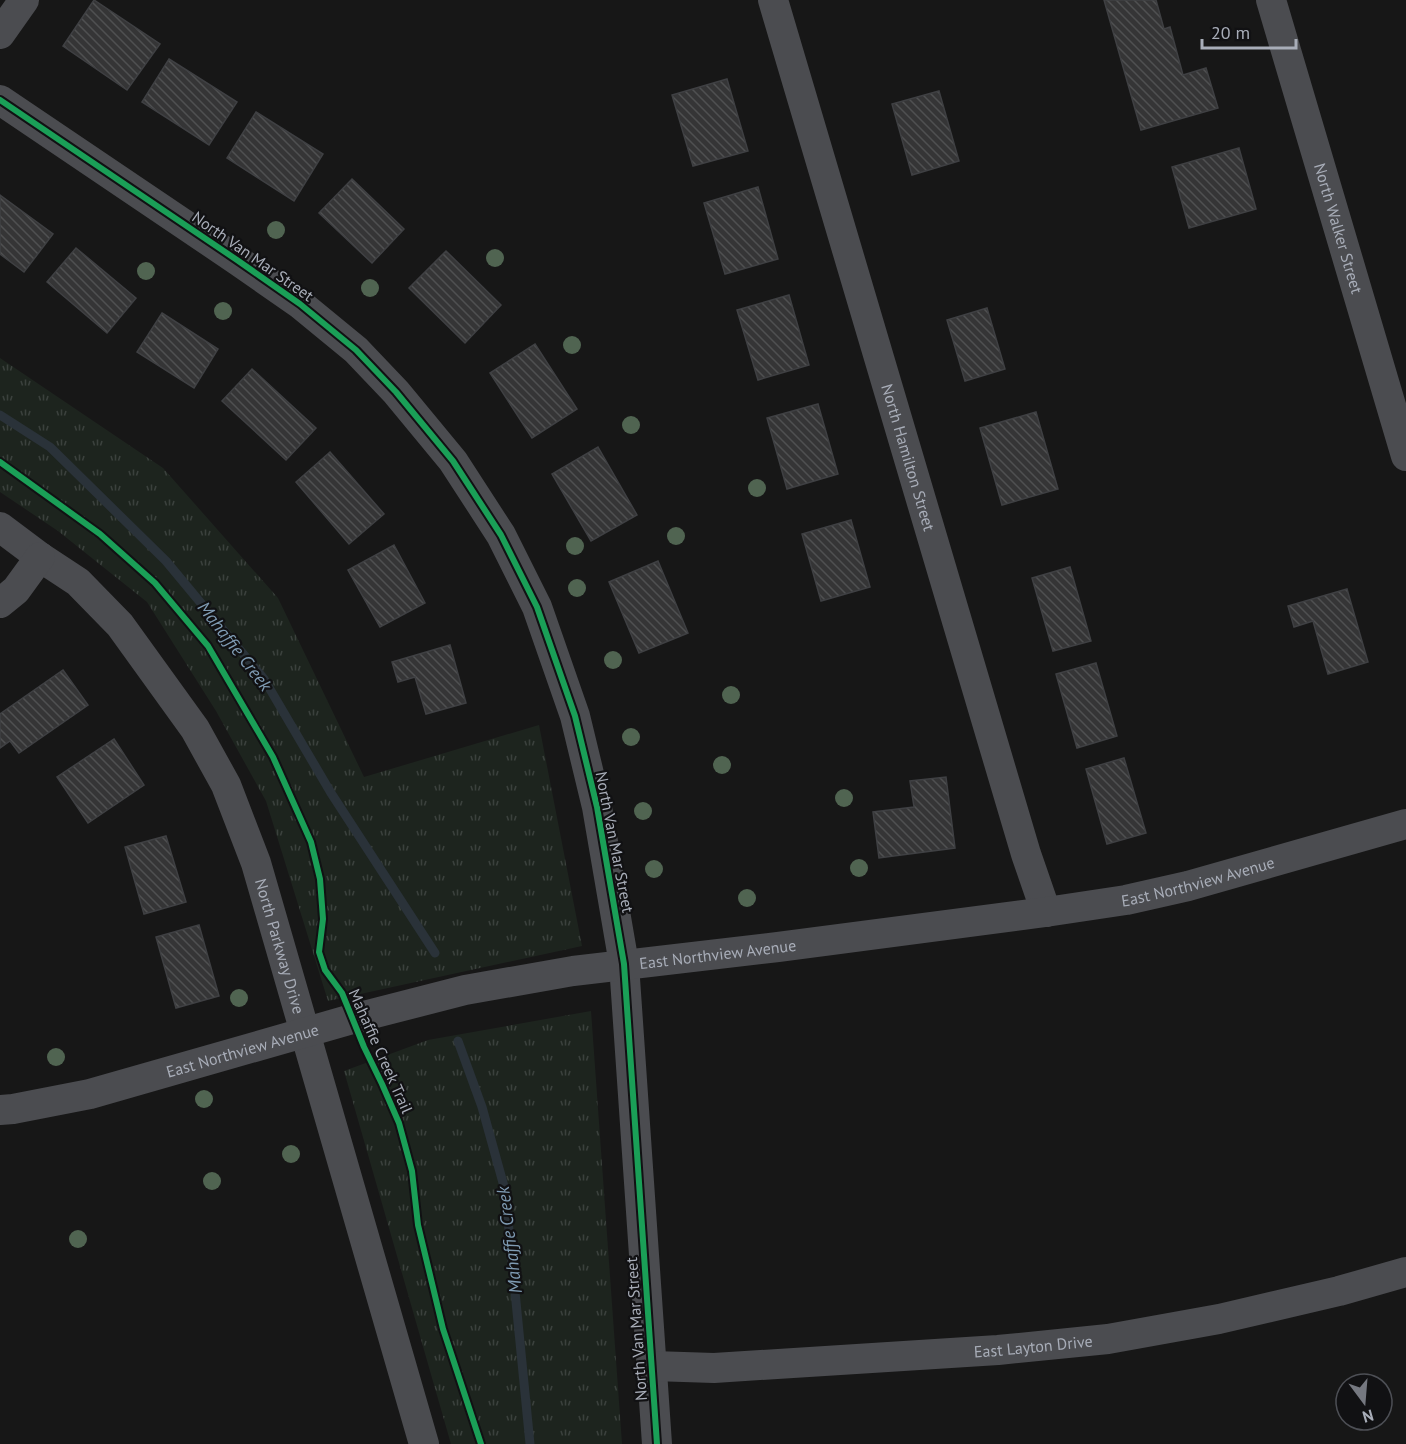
<svg xmlns="http://www.w3.org/2000/svg" width="1406" height="1444" font-family="'PT Sans',sans-serif">
	<style>
		.park { fill: url(#park-tufts) }
		.lines { fill: none; stroke-linecap: round; stroke-linejoin: round }
		.stream { stroke: #2a3239; stroke-width: 9 }
		.building { fill: url(#building-back-hatch); stroke: #3f4043; stroke-width: 1.5 }
		.street { stroke: #4b4c50; stroke-width: 30 }
		.cycleway-casing { stroke: #111113; stroke-width: 10 }
		.cycleway { stroke: #1a9f57; stroke-width: 6 }
		.tree { fill: #506451 }
		.labels { text-anchor: middle; dominant-baseline: central; stroke-width: 4.5; stroke-linejoin: round; paint-order: stroke }
		.street-label { font-size: 16px; fill: #a8adb8; stroke: #111113 }
		.water-label { font-size: 18px; font-style: italic; fill: #7f9bb3; stroke: #111113 }
	</style>
	<defs>
		<pattern id="park-tufts" width="24" height="20" patternUnits="userSpaceOnUse" patternTransform="scale(1.5)"><rect width="24" height="20" fill="#1d241e"/><path d="M3 7l-1-3M5 7V3M7 7l1-3M15 17l-1-3M17 17v-4M19 17l1-3" fill="none" stroke="#3b413d"/></pattern>
		<pattern id="building-back-hatch" width="6" height="6" patternUnits="userSpaceOnUse" patternTransform="scale(1.5)"><rect width="6" height="6" fill="#353536"/><path d="M-1 5l2 2M0 0l6 6M5-1l2 2" fill="none" stroke="#4f5051"/></pattern>
	</defs>
	<rect width="100%" height="100%" fill="#171717"/>
	<g class="park">
		<polygon points="0,358 163,468 278,598 364,777 539,725 582,946 328,1001 266,801 216,711 147,602 58,531 0,492"/>
		<polygon points="591,1011 622,1444 451,1444 344,1071 428,1040"/>
	</g>
	<g class="lines">
		<g class="stream">
			<polyline points="0,415 50,447 166,561 264,679 331,793 435,953"/>
			<polyline points="458,1041 482,1107 505,1190 530,1444"/>
		</g>
	</g>
	<g class="building">
		<polygon points="94,0 160,44 127,90 63,46"/>
		<polygon points="1104,0 1156,0 1164,29 1170,27 1183,75 1206,68 1218,108 1141,130"/>
		<polygon points="169,59 237,102 209,145 142,102"/>
		<polygon points="727,79 748,151 693,166 672,95"/>
		<polygon points="939,91 959,161 912,175 892,104"/>
		<polygon points="256,112 323,154 294,201 227,158"/>
		<polygon points="1239,148 1256,209 1189,228 1172,167"/>
		<polygon points="352,179 404,229 372,263 319,213"/>
		<polygon points="758,187 778,259 725,274 704,203"/>
		<polygon points="0,195 53,234 24,272 0,254"/>
		<polygon points="76,248 136,298 107,333 47,282"/>
		<polygon points="446,251 501,305 465,343 409,288"/>
		<polygon points="789,295 809,365 758,380 737,310"/>
		<polygon points="987,308 1005,369 965,381 947,320"/>
		<polygon points="162,313 218,349 194,388 137,352"/>
		<polygon points="535,344 577,409 532,438 490,373"/>
		<polygon points="252,369 316,428 286,460 222,401"/>
		<polygon points="818,404 838,474 787,489 767,418"/>
		<polygon points="1036,412 1058,489 1002,505 980,428"/>
		<polygon points="598,447 637,515 591,541 552,474"/>
		<polygon points="330,452 384,514 349,544 296,482"/>
		<polygon points="851,520 870,587 821,601 802,534"/>
		<polygon points="394,545 425,603 380,627 348,570"/>
		<polygon points="658,561 688,633 639,653 609,582"/>
		<polygon points="1070,567 1091,641 1053,651 1032,578"/>
		<polygon points="1347,589 1368,662 1328,674 1313,621 1294,627 1288,606"/>
		<polygon points="450,645 466,703 426,714 415,677 398,682 392,662"/>
		<polygon points="1096,663 1117,736 1077,748 1056,674"/>
		<polygon points="63,670 88,705 19,753 10,741 0,748 0,714"/>
		<polygon points="114,739 144,785 88,823 57,777"/>
		<polygon points="1124,758 1146,833 1107,844 1086,769"/>
		<polygon points="946,777 955,848 879,858 873,812 914,807 910,781"/>
		<polygon points="166,836 186,902 144,914 125,847"/>
		<polygon points="199,925 219,996 176,1008 156,937"/>
	</g>
	<g class="lines">
		<g class="street">
			<path id="s1" d="M773,0L1026,854L1046,912"/>
			<path id="s2" d="M1271,0L1406,456"/>
			<polyline points="0,34 24,0"/>
			<polyline points="0,100 237,260 300,304 356,350 396,392 453,461 501,535 537,607 575,716 597,807 624,964 657,1444"/>
			<path id="s3" d="M0,527L40,557L78,582L120,625L195,729L226,785L256,863L424,1444"/>
			<polyline points="0,603 16,590 40,557"/>
			<path id="s4" d="M0,1110L13,1109L90,1094L352,1019L465,990L573,971L778,947L1046,912L1126,900L1188,886L1406,824"/>
			<path id="s5" d="M653,1366L714,1368L998,1350L1108,1339L1219,1319L1339,1291L1406,1272"/>
		</g>
		<g class="cycleway-casing">
			<g id="cycleway">
				<polyline points="0,100 237,260 300,304 356,350 396,392 453,461 501,535 537,607 575,716 597,807 624,964 657,1444"/>
				<polyline points="0,462 100,534 155,583 208,646 273,757 311,842 320,879 323,919 319,952 325,970 342,993 364,1047 382,1084 399,1123 412,1171 418,1225 443,1329 481,1444"/>
			</g>
		</g>
		<use href="#cycleway" class="cycleway"/>
	</g>
	<g class="tree">
		<circle cx="276" cy="230" r="9"/>
		<circle cx="495" cy="258" r="9"/>
		<circle cx="146" cy="271" r="9"/>
		<circle cx="370" cy="288" r="9"/>
		<circle cx="223" cy="311" r="9"/>
		<circle cx="572" cy="345" r="9"/>
		<circle cx="631" cy="425" r="9"/>
		<circle cx="757" cy="488" r="9"/>
		<circle cx="676" cy="536" r="9"/>
		<circle cx="575" cy="546" r="9"/>
		<circle cx="577" cy="588" r="9"/>
		<circle cx="613" cy="660" r="9"/>
		<circle cx="731" cy="695" r="9"/>
		<circle cx="631" cy="737" r="9"/>
		<circle cx="722" cy="765" r="9"/>
		<circle cx="844" cy="798" r="9"/>
		<circle cx="643" cy="811" r="9"/>
		<circle cx="859" cy="868" r="9"/>
		<circle cx="654" cy="869" r="9"/>
		<circle cx="747" cy="898" r="9"/>
		<circle cx="239" cy="998" r="9"/>
		<circle cx="56" cy="1057" r="9"/>
		<circle cx="204" cy="1099" r="9"/>
		<circle cx="291" cy="1154" r="9"/>
		<circle cx="212" cy="1181" r="9"/>
		<circle cx="78" cy="1239" r="9"/>
	</g>
	<g class="labels">
		<g class="street-label">
			<text stroke="none"><textPath href="#s2" startOffset="238">North Walker Street</textPath></text>
			<text transform="translate(253 256) rotate(35)">North Van Mar Street</text>
			<text stroke="none"><textPath href="#s1" startOffset="477">North Hamilton Street</textPath></text>
			<text transform="translate(615 842) rotate(79)">North Van Mar Street</text>
			<text stroke="none"><textPath href="#s4" startOffset="1222">East Northview Avenue</textPath></text>
			<text stroke="none"><textPath href="#s3" startOffset="518">North Parkway Drive</textPath></text>
			<text stroke="none"><textPath href="#s4" startOffset="736">East Northview Avenue</textPath></text>
			<text stroke="none"><textPath href="#s4" startOffset="250">East Northview Avenue</textPath></text>
			<text transform="translate(381 1051) rotate(66)">Mahaffie Creek Trail</text>
			<text transform="translate(636 1329) rotate(-94)">North Van Mar Street</text>
			<text stroke="none"><textPath href="#s5" startOffset="381">East Layton Drive</textPath></text>
		</g>
		<g class="water-label">
			<text transform="translate(235 646) rotate(52)">Mahaffie Creek</text>
			<text transform="translate(509 1240) rotate(-97)">Mahaffie Creek</text>
		</g>
	</g>
	<g transform="translate(1364 1402) rotate(164)"><circle r="28" fill="#111113" stroke="#4d4f55" stroke-width="1.5"/>
	<path d="M0-4.5L10 22L0 15L-10 22Z" fill="#757880"/>
	<text y="-9" font-size="16" font-weight="bold" text-anchor="middle" fill="#a8adb8">N</text>
	</g>
	<path d="M1202 39v9h94v-9" fill="none" stroke="#a8adb8" stroke-width="3"/>
	<text x="1211" y="39" font-size="18" fill="#a8adb8" stroke="#111113" stroke-width="4.5" paint-order="stroke">20 m</text>
</svg>
